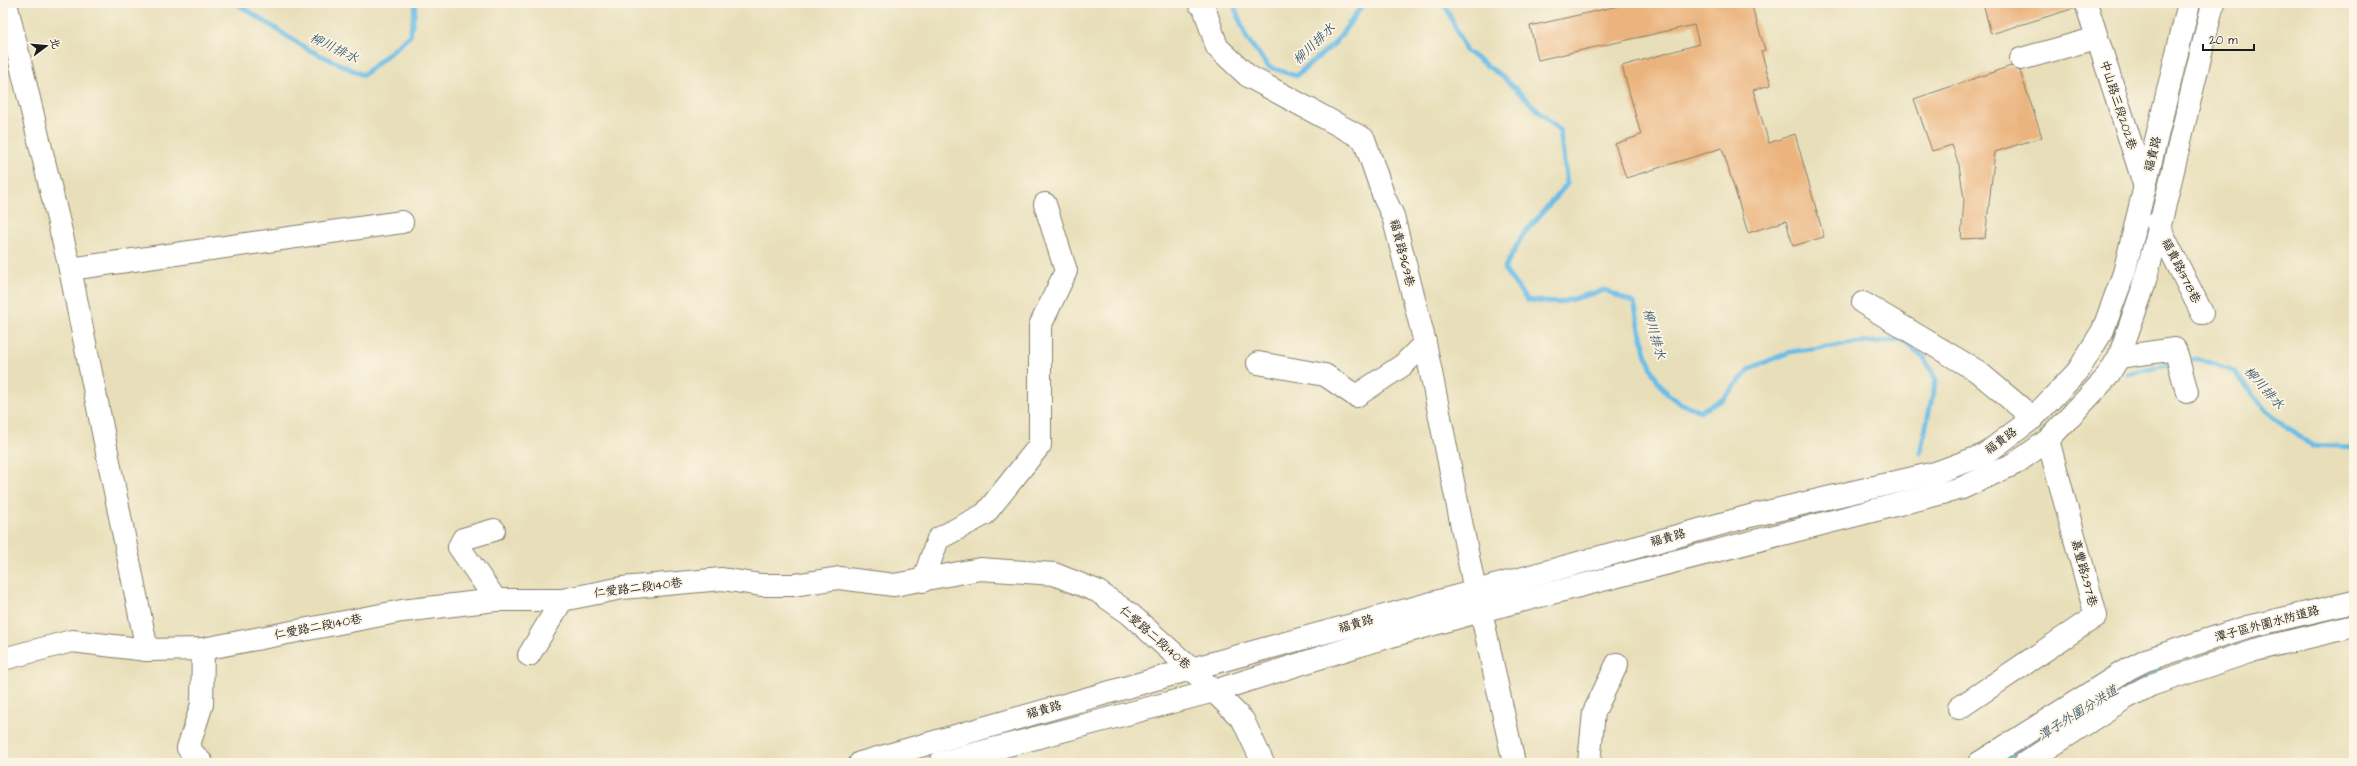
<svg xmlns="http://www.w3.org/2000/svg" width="2357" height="766" font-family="'Architects Daughter','LXGW WenKai TC',sans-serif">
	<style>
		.water { fill: #6bbde7; stroke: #446c82 }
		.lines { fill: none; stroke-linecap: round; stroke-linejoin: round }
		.stream { stroke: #6bbde7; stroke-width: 5 }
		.building { fill: #ebb47e }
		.minor-casing { stroke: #827e6b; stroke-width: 24 }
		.minor { stroke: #fff; stroke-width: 22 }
		.labels { text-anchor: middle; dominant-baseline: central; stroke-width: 3.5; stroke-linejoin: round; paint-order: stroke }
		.street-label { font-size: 12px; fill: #1c1c1c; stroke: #fcf5e5 }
		.water-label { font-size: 13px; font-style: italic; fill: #3c5c6d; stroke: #fcf5e5 }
	</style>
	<rect width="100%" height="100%" fill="#fcf5e5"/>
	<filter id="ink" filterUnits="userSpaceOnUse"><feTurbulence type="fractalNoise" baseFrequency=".025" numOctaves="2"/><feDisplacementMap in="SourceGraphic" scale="8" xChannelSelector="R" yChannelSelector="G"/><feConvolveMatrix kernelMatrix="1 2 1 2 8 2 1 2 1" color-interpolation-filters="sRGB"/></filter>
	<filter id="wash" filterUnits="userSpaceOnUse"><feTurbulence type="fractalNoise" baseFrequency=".012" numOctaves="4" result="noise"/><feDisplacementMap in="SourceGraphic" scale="16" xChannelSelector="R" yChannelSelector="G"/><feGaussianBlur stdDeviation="0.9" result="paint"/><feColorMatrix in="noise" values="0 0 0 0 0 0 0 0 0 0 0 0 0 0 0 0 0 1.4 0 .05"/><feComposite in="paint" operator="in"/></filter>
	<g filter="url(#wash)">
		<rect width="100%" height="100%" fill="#e8dfba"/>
		<polygon class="water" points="2157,662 2162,676 2016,763 1990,763"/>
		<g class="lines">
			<g class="stream">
				<polyline points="236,3 307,49 363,75 410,36 416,3"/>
				<polyline points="1233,3 1247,39 1269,67 1296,76 1335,43 1364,3"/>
				<path d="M1444,3L1466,51L1503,77L1560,131L1567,184L1522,236L1504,269L1527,300L1558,303L1605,290L1634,303C1642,335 1647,385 1680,403C1687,406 1694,408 1700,411L1722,400L1751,368L1790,352L1847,344L1903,340L1925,359L1936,380L1920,453"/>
				<polyline points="2184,361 2196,359 2235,372 2267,412 2311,445 2354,447"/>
				<polyline points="2128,374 2174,364"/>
			</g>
		</g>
		<g id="blocks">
			<g class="building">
				<polygon points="1631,3 1751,3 1765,50 1761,51 1771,85 1753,90 1769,143 1795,134 1824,237 1793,246 1786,221 1748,233 1722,148 1626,178 1615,144 1641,135 1622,66 1699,44 1694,25 1538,60 1530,26"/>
				<polygon points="1983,3 2074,3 2075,8 1991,34"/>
				<polygon points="2011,66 2020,71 2042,137 1995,152 1985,238 1961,239 1964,199 1959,165 1952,145 1932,151 1914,99"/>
			</g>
		</g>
	</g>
	<g filter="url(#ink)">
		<use href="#blocks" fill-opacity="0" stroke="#827e6b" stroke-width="1"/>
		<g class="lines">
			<g class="minor-casing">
				<g id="minor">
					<polyline points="6,3 70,269 147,650"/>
					<polyline points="1199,3 1203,4 1217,47 1248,76 1364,139 1384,197 1393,216 1425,343 1475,591 1481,611 1514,763"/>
					<polyline points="2086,3 2145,187"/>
					<polyline points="2021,59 2097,38"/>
					<polyline points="2157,223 2202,313"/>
					<polyline points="70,269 402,222"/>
					<polyline points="1863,303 1977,371 2033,418"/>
					<polyline points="2119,357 2175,349 2187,392"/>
					<polyline points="1258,363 1325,375 1356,396 1403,365 1425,343"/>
					<polyline points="494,530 463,539 459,547 496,600"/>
					<polyline points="923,581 938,539 985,514 1040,445 1040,326 1066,271 1045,204"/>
					<polyline points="529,655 562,600"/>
					<polyline points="3,659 72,641 147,650 203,649 402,611 496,600 562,600 622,588 722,579 761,585 794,585 839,578 894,585 980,569 1054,574 1097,591 1130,614 1191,669 1243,720 1263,763"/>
					<polyline points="1959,708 2096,616 2048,440"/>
					<polyline points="202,763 188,748 202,704 203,649"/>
					<polyline points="860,763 1191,669 1750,516 1935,473 1984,455 2033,418 2078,371 2103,330 2124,273 2189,3"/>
					<polyline points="940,763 1214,691 1370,642 1481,611 1962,488 2016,463 2048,440 2107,377 2119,357 2142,291 2159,229 2213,3"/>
					<polyline points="1589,763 1594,712 1617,664"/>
					<polyline points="1979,763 2128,669 2146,660 2247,627 2354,602"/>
					<polyline points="2025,763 2124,699 2151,685 2255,650 2354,626"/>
				</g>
			</g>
			<use href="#minor" class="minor"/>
		</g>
	</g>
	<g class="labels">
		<g class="street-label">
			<text transform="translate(2118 105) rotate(72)">中山路三段202巷</text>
			<text transform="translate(2153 154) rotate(-76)">福貴路</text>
			<text transform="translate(1402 253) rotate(76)">福貴路969巷</text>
			<text transform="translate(2181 271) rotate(63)">福貴路1378巷</text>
			<text transform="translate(2001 441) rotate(-36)">福貴路</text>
			<text transform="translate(1668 538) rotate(-15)">福貴路</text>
			<text transform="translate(2084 573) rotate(75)">嘉豐路297巷</text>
			<text transform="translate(638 588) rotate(-7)">仁愛路二段140巷</text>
			<text transform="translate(1356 624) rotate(-16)">福貴路</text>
			<text transform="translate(2267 624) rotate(-15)">潭子區外圍水防道路</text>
			<text transform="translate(318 627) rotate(-11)">仁愛路二段140巷</text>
			<text transform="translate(1155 638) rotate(41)">仁愛路二段140巷</text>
			<text transform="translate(1044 710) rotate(-16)">福貴路</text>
		</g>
		<g class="water-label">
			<text transform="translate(1314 44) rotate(-44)">柳川排水</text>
			<text transform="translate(334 48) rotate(26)">柳川排水</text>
			<text transform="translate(1654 334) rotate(74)">柳川排水</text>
			<text transform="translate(2264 388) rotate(48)">柳川排水</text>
			<text transform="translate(2078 713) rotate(-32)">潭子外圍分洪道</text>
		</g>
	</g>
	<rect width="2357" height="766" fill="none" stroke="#fcf5e5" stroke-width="16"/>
	<g transform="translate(46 46) rotate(74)" stroke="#fcf5e5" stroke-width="3" paint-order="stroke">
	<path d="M0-3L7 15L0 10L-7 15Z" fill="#1c1c1c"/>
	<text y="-6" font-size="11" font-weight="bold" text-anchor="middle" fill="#1c1c1c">北</text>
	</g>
	<path d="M2203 44v6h51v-6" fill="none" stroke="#1c1c1c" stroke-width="2"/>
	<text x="2209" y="44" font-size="12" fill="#1c1c1c" stroke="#fcf5e5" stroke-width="3" paint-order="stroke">20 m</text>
</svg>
